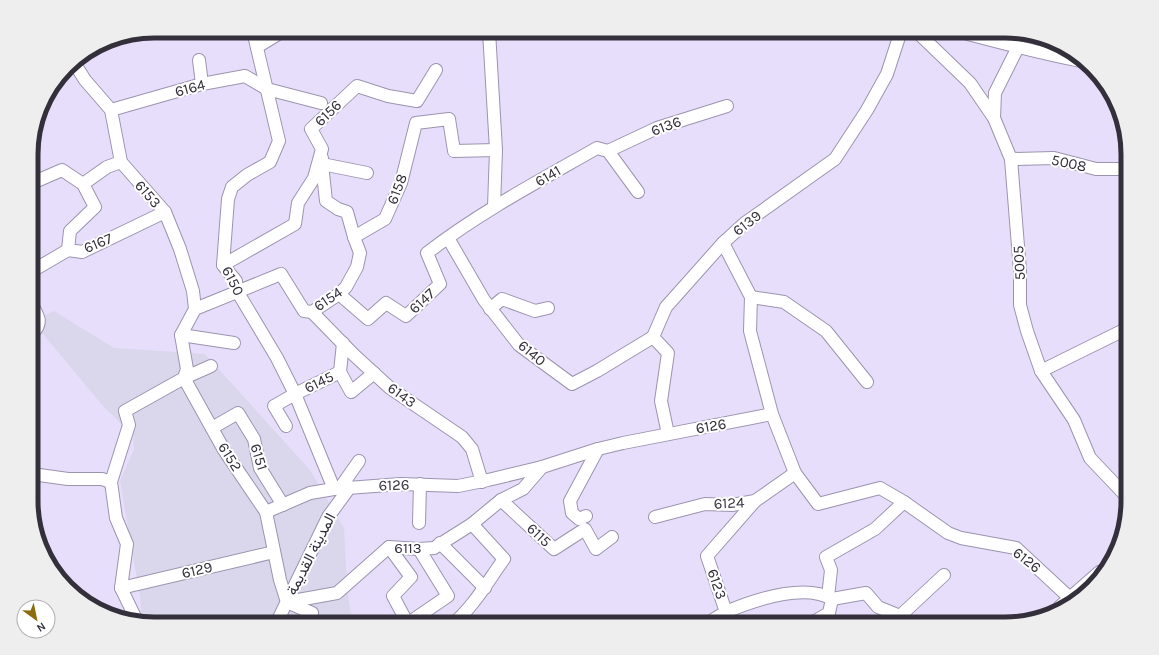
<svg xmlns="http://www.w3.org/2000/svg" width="1159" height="655" font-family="Karla,Vazirmatn,sans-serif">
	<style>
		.commercial { fill: #dad6ec }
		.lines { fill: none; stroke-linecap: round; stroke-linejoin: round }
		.street-casing { stroke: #9c94af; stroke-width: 14 }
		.secondary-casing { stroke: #9c94af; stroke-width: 19 }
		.street { stroke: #fff; stroke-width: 12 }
		.secondary { stroke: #fff; stroke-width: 17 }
		.labels { text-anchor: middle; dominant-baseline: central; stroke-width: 4; stroke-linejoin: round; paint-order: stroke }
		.street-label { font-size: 15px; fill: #34303b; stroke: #fff }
		.rim { fill: none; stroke: #34303b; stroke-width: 5 }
	</style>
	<rect width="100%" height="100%" fill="#e7defb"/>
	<polygon class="commercial" points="54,311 114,348 205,354 310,470 344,528 347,585 352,624 154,624 142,621 140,596 120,481 134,449 133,435 103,406 38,328 39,318"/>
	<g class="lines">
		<g class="street-casing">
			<g id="street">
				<polyline points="253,31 279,141 270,162 247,175 232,187 228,199 223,265 236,281 237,291 277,358 295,394 334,489"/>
				<polyline points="489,31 496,150 494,207"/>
				<polyline points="916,31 970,83 994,118 1011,159 1020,271 1020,305 1027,331 1041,371 1074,420 1090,458 1128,498"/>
				<path d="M962,31L968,34C1006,44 1043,54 1081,61"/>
				<polyline points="257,47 283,31"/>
				<polyline points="199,60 202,84"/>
				<polyline points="73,61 85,80 111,110 121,162 165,212 180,249 193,291 195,309 181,335"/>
				<polyline points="43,101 43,100"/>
				<polyline points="111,110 202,84 245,76 267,89 321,103"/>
				<polyline points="994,118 995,93 1018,47"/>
				<polyline points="608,151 657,128 727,106"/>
				<polyline points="322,158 322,164 367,173"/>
				<polyline points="1011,159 1054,158 1096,169 1128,169"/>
				<polyline points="32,183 62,170 83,184 95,207 70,231 68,250"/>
				<polyline points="83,184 107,167 121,162"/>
				<polyline points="354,237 385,219 401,183 416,123 449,119 454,151 496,150"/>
				<polyline points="448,238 484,300 519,345 572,384 597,371 653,337"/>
				<polyline points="723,243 751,297 750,331 772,414 795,473 818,504 880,488 904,502 948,533 961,538 1016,548 1072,600"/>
				<polyline points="223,265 295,224 298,203 314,178 322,149 311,129 357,86 388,96 417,101 436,70"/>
				<polyline points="32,271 68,250 82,252 165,212"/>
				<path d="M339,294L368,319L386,303L406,316L440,284L427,253C480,212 539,181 597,148L608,151L638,192"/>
				<polyline points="751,297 784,302 826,331 867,382"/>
				<path d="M32,305C39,317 43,323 32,334"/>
				<polyline points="195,309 281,274 304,311 312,312 339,294 346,287 357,267 360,253 354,237 347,212 338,209 326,201 322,164"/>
				<polyline points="490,309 502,299 535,311 548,308"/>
				<polyline points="312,312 354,355 390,388 462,437 472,449 482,482"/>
				<polyline points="653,337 666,307 723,243 745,223 835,159 867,110 887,74 901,31"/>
				<polyline points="653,337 668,353 661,401 668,434"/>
				<polyline points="211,366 184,378 187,369 181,335 234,343"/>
				<polyline points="1041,371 1128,328"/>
				<polyline points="340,372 351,392 374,373"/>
				<polyline points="340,372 343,343"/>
				<polyline points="286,426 274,406 295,394 340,372"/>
				<polyline points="212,428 238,413 254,439 260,468 283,505"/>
				<polyline points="32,474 68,479 102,479 111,482"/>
				<polyline points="340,488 359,461"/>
				<polyline points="501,500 554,549 585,529 596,549 612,537"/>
				<polyline points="266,512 310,493 334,489 401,484 458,486 488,480 542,467 598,449 623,443 772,414"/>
				<polyline points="586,516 579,519 572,513 570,501 598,449"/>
				<polyline points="655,517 705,504 732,505 755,501 795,473"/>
				<polyline points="419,523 420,484"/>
				<polyline points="440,543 485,588"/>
				<polyline points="389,547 411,577 393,596 408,624"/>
				<polyline points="121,588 127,544 116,518 111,482 129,425 125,411 184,378 224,450 266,512 280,580 287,602"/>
				<polyline points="121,588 274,552"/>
				<polyline points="121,588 136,619"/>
				<polyline points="828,597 831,570 826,557 875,529 904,502"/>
				<polyline points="832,599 866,593 878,607 900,616 944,575"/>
				<polyline points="287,602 337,593 389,547 419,549 434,548 472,524 501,500 523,489 542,467"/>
				<polyline points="287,602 312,613 310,624"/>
				<polyline points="726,612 707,556 755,501"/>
				<polyline points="276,624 328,517 350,487"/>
				<polyline points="407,624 448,596 419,549"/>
				<path d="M453,624C474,606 488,581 504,559L472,524"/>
				<path d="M706,624C713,620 720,615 728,611C755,600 804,583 832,599L829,613L810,624"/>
			</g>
		</g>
		<g class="secondary-casing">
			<polyline id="secondary" points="1061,609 1101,574"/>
		</g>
		<use href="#street" class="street"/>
		<use href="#secondary" class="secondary"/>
	</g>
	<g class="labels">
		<g class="street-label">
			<text transform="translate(190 88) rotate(-15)">6164</text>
			<text transform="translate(328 113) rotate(-44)">6156</text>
			<text transform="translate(666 126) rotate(-20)">6136</text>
			<text transform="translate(1069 163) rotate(12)">5008</text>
			<text transform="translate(548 176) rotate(-30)">6141</text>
			<text transform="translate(397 189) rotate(-70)">6158</text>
			<text transform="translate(148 194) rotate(49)">6153</text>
			<text transform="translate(747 223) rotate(-38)">6139</text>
			<text transform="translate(98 243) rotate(-23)">6167</text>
			<text transform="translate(1019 263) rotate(-93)">5005</text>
			<text transform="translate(233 281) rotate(63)">6150</text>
			<text transform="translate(328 299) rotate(-34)">6154</text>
			<text transform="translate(422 301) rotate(-43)">6147</text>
			<text transform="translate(532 353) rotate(40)">6140</text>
			<text transform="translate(319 382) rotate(-26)">6145</text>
			<text transform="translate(402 395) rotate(36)">6143</text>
			<text transform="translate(711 426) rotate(-10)">6126</text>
			<text transform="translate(230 457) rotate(58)">6152</text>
			<text transform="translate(259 457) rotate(73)">6151</text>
			<text transform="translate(394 485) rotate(-2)">6126</text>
			<text transform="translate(729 503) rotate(-3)">6124</text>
			<text transform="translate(539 535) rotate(43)">6115</text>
			<text x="408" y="548">6113</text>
			<text transform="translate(311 554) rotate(-63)">المدينة القديمة</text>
			<text transform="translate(1027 560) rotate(38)">6126</text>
			<text transform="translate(197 570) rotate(-13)">6129</text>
			<text transform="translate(717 584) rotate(71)">6123</text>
		</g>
	</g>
	<path d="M0 0H1159V655H0ZM154 38H1005A116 116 0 0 1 1121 154V501A116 116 0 0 1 1005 617H154A116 116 0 0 1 38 501V154A116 116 0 0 1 154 38Z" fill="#efeeef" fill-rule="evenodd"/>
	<path class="rim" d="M154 38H1005A116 116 0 0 1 1121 154V501A116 116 0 0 1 1005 617H154A116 116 0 0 1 38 501V154A116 116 0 0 1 154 38Z"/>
	<g transform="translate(36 619) rotate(147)"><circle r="19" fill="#ffffff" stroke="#aeacb1"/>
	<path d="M0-3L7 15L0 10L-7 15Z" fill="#8d6c0f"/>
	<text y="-6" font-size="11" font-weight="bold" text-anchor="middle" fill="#34303b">N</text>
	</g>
</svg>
